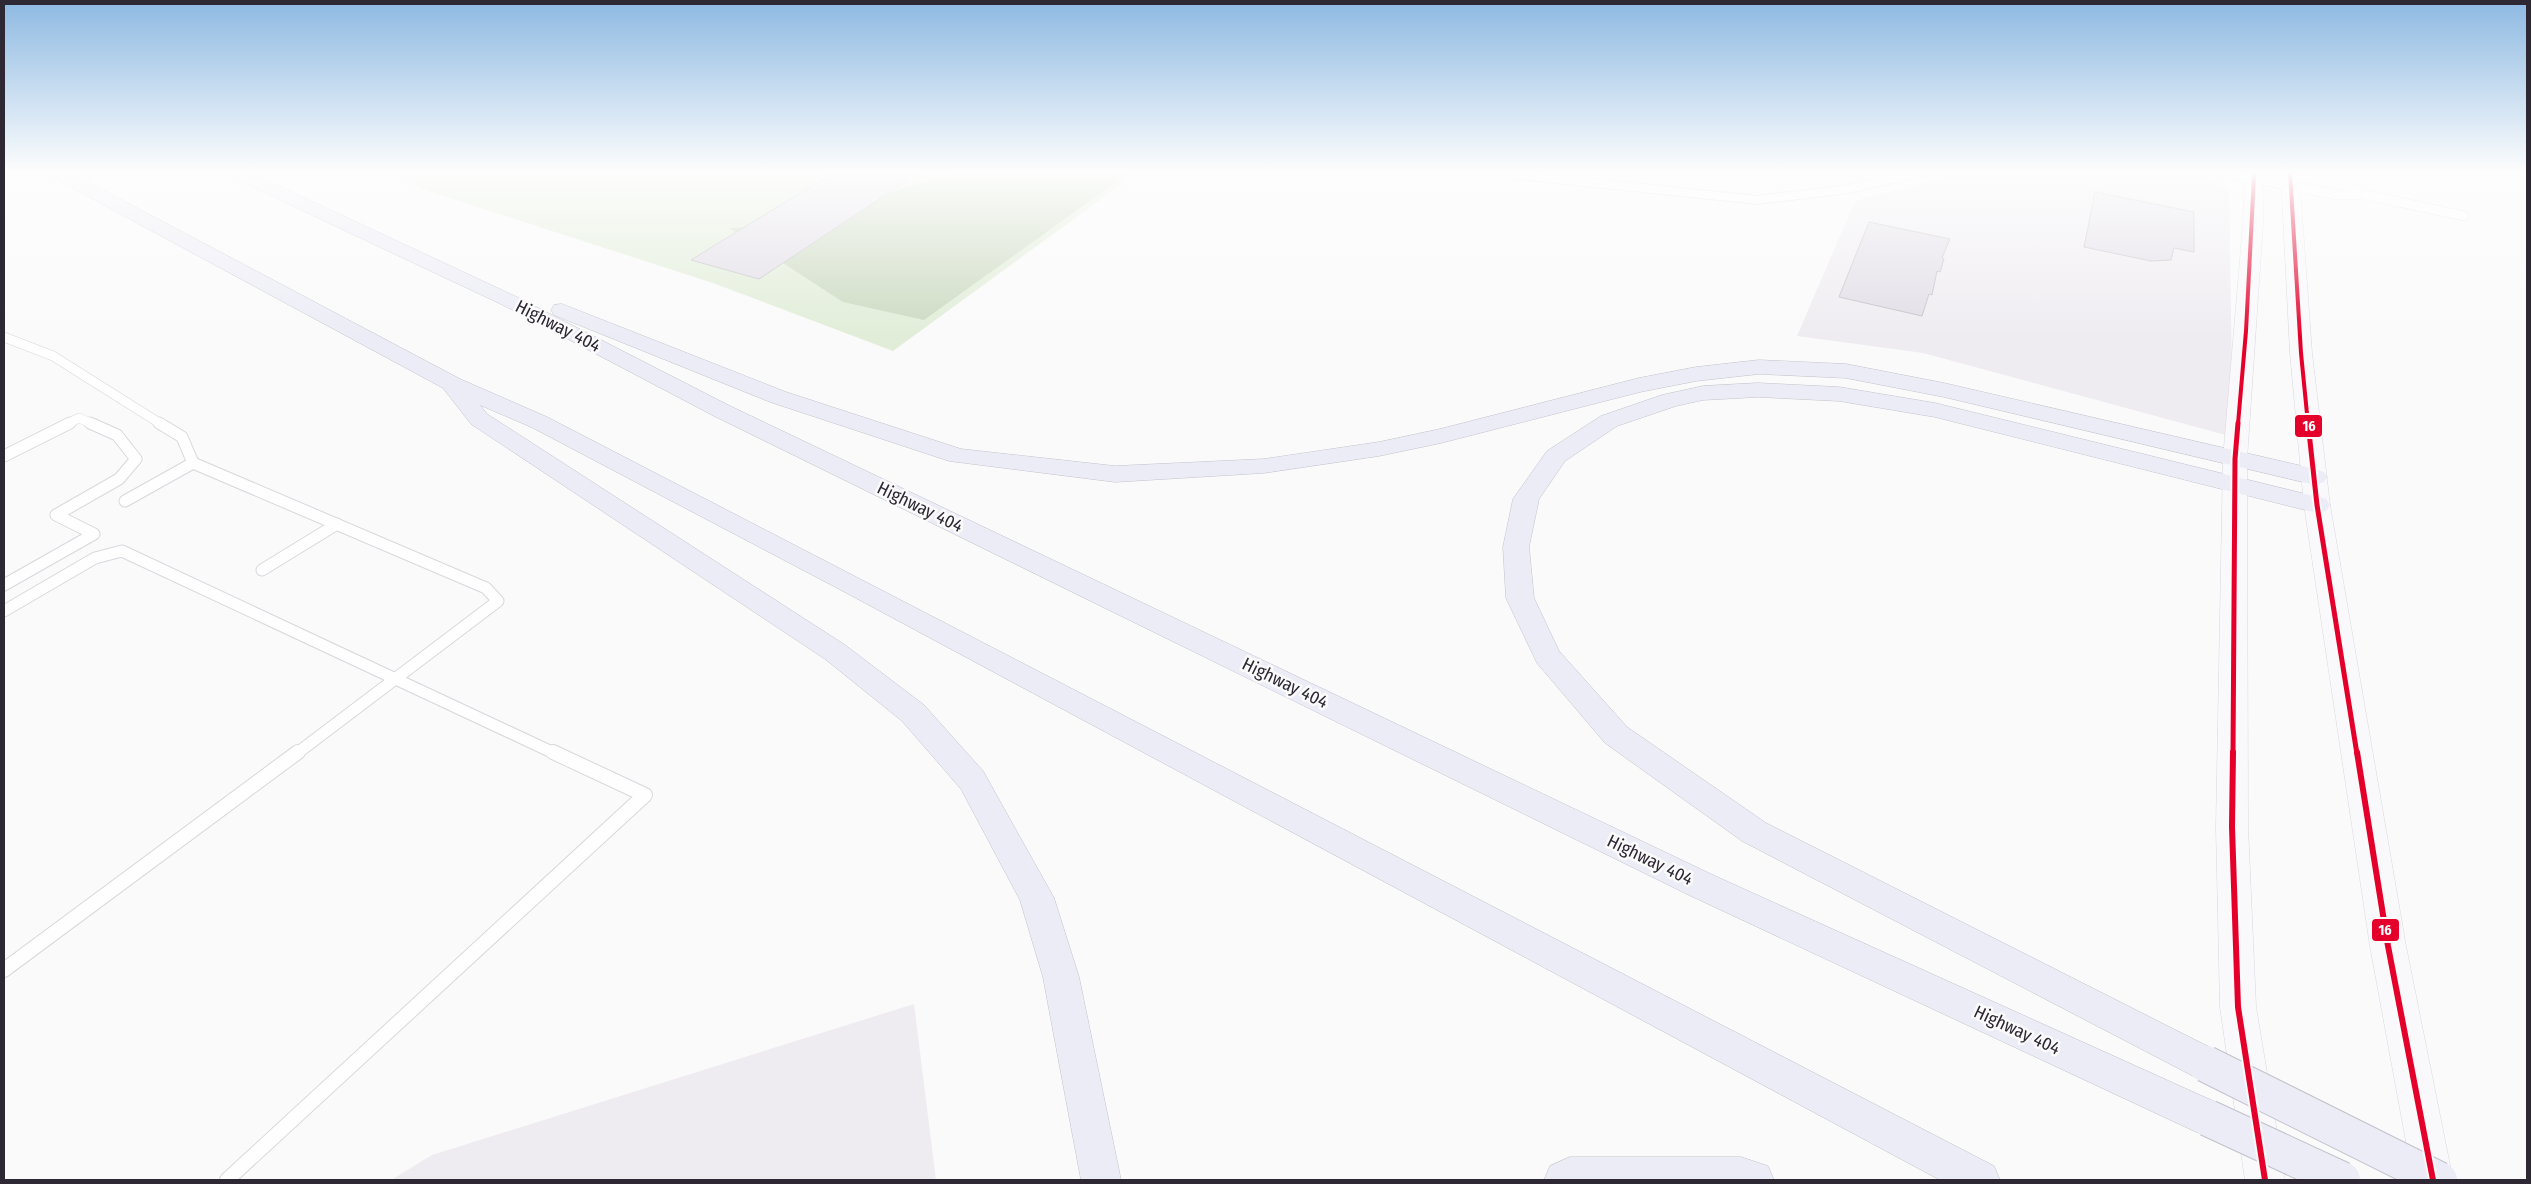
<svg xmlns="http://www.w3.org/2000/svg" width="2531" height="1184" font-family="'Fira Sans Condensed',sans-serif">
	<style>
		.built { fill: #efecf1 }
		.green { fill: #e1edd8 }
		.forest { fill: #cbd9c0 }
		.building { fill: #e1dde6; stroke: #c3c0c7 }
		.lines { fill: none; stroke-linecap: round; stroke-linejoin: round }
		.lane-far2-casing { stroke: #dad7dd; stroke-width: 10 }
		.lane-far1-casing { stroke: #dad7dd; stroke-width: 13 }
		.lane-casing { stroke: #dad7dd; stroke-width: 16 }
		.street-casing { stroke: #dad7dd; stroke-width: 2 }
		.secondary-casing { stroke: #dad7dd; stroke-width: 1 }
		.highway-casing { stroke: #c2c2cc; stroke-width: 1 }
		.lane-far2 { stroke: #fefefe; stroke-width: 9 }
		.lane-far1 { stroke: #fefefe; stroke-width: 11 }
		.lane { stroke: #fefefe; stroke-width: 14 }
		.street { fill: #fefefe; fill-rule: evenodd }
		.secondary { fill: #f9f9fc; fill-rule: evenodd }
		.highway { fill: #ececf6; fill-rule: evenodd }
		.highway-bridge-casing { stroke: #c2c2cc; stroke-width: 38; stroke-linecap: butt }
		.highway-bridge { stroke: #ececf6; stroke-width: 36 }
		.bus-1-far2-casing { stroke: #fafafa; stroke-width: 7 }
		.bus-1-far1-casing { stroke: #fafafa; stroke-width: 9 }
		.bus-1-casing { stroke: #fafafa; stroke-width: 10 }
		.bus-1-far2 { stroke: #e4002b; stroke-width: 4 }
		.bus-1-far1 { stroke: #e4002b; stroke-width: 5 }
		.bus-1 { stroke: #e4002b; stroke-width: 6 }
		.labels { text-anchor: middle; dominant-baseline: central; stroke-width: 5; stroke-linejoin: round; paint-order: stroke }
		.street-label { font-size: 18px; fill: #2e2835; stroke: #fafafa }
		.line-badge { stroke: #fafafa; stroke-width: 2 }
		.badge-label { font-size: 14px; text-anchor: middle; font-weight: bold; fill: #fff }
	</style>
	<rect width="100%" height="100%" fill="#fafafa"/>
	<g class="built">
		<polygon points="1963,172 2189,172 2198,173 2229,188 2233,437 1923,353 1797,336 1855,201"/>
		<polygon points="914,1004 936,1180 391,1180 432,1155"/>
	</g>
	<polygon class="green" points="384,172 1138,172 893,351 713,283 428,191"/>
	<polygon class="forest" points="959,172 1130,172 924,320 843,302 729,228 778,226"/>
	<g class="building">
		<polygon points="834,172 920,172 759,279 691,260"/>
		<polygon points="2095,192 2194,212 2194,252 2174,248 2171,260 2151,261 2084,247"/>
		<polygon points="1869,222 1950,239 1942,258 1944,259 1940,272 1937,271 1932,295 1929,294 1922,316 1839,297"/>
	</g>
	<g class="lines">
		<g class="lane-far2-casing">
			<g id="lane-far2">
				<polyline points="2290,174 2339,184 2366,195 2464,216"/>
				<polyline points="2290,186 2337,195 2358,195"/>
				<polyline points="4,337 53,356 161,424"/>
				<polyline points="67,424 79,418 93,424"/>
			</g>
		</g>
		<g class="lane-far1-casing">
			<g id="lane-far1">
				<polyline points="159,423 182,437 193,463"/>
				<polyline points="4,456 70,423"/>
				<polyline points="125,501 193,463 486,588 498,601 296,754"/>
				<polyline points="262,570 337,524"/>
				<polyline points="4,585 94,534 56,515 119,479 136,459 117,435 90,423"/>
				<polyline points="4,611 95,558 122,551 556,754"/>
			</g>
		</g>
		<g class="lane-casing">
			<g id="lane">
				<polyline points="4,970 298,752"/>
				<polyline points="227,1180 645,795 553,752"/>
			</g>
		</g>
		<g class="street-casing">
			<g id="street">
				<polygon points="1484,172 1528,172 1757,196 1849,185 1907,172 1931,172 1929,175 1849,193 1757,204 1491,176"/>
				<polygon points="2210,172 2237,172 2290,182 2297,186 2290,190 2217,176"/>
			</g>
		</g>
		<g class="secondary-casing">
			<g id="secondary">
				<polygon points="2245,172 2263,172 2263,224 2247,459 2248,827 2256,1007 2285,1180 2245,1180 2220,1007 2216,827 2223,459 2243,224"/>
				<polygon points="2281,172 2299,172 2312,353 2330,505 2406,946 2453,1180 2413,1180 2370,946 2304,505 2290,353"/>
			</g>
		</g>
		<g class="highway-casing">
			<g id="highway">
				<polygon points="47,172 69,172 460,379 547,417 1994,1166 2000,1180 1940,1180 839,589 531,427 480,405 487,414 845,645 924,705 983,771 1054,898 1079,977 1121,1180 1081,1180 1043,977 1020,900 961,789 902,721 825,659 471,424 443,388 50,176"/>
				<polygon points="226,172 249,172 519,298 730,406 1715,876 2222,1105 2228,1118 2222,1131 2208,1137 2194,1131 1691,896 714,416 505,306 229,176"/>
				<polygon points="562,304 786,392 961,449 1115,466 1264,459 1379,442 1440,429 1639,378 1696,367 1759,360 1846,364 1944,383 2315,469 2324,472 2327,477 2324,482 2315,485 1944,397 1846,378 1759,374 1696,381 1640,392 1441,443 1379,456 1264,473 1115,482 949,461 770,402 554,315 551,310 554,305"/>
				<polygon points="1758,383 1839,387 1935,403 2326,499 2330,505 2326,511 2317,513 1935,417 1839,401 1758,397 1703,400 1676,406 1617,426 1565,461 1539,499 1529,547 1534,598 1559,651 1627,727 1766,823 2219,1052 2225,1064 2219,1076 2206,1082 2193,1076 1742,841 1605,743 1537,663 1506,598 1503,547 1513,499 1547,451 1601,416 1662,395 1703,386"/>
				<polygon points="1570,1157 1741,1157 1768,1166 1774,1180 1544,1180 1550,1166"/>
			</g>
		</g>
		<use href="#lane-far2" class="lane-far2"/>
		<use href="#lane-far1" class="lane-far1"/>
		<use href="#lane" class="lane"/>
		<use href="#street" class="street"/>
		<use href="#secondary" class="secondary"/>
		<use href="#highway" class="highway"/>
		<g class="highway-bridge-casing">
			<g id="highway-bridge">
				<polyline points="2206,1064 2439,1180"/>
				<polyline points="2208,1118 2342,1180"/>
			</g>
		</g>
		<use href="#highway-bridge" class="highway-bridge"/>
		<g class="bus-1-far2-casing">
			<g id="bus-1-far2">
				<polyline points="2290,172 2301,353 2308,424"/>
				<polyline points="2238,424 2246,331 2254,176"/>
			</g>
		</g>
		<g class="bus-1-far1-casing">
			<g id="bus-1-far1">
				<polyline points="2308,423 2317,505 2357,754"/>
				<polyline points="2233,754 2235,459 2238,423"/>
			</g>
		</g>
		<g class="bus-1-casing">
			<g id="bus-1">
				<polyline points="2233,752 2232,827 2238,1007 2265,1180"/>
				<polyline points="2357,752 2388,946 2433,1180"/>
			</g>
		</g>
		<use href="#bus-1-far2" class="bus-1-far2"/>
		<use href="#bus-1-far1" class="bus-1-far1"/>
		<use href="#bus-1" class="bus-1"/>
	</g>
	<linearGradient id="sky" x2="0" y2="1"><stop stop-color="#8db9e2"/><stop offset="0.51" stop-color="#fdfdfd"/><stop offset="1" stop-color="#fdfdfd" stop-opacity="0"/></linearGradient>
	<rect width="2531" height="337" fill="url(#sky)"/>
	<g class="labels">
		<g class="street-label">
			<text transform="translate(558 326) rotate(27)">Highway 404</text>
			<text transform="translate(920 507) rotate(26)">Highway 404</text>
			<text transform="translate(1285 683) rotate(26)">Highway 404</text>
			<text transform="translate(1650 860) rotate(26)">Highway 404</text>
			<text transform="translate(2017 1030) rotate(25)">Highway 404</text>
		</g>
	</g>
	<g class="line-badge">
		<rect x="2294" y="414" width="29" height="24" rx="5" fill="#e4002b"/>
		<rect x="2371" y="918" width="29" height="24" rx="5" fill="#e4002b"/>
	</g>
	<g class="badge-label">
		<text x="2309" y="431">16</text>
		<text x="2385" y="935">16</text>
	</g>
	<rect width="2531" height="1184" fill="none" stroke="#2e2835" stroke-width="10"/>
</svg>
